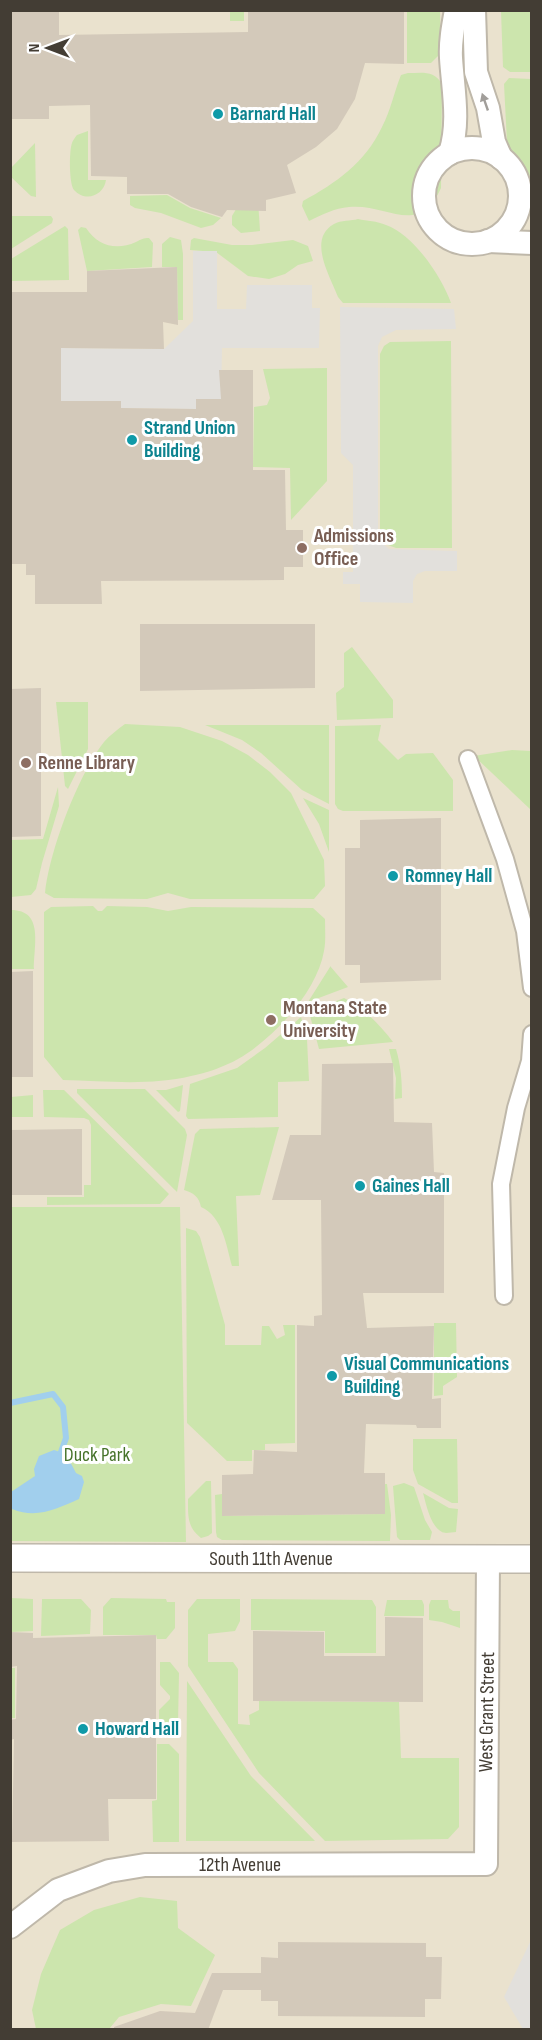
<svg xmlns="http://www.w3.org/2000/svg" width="542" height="2040" font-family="'Sofia Sans Condensed',sans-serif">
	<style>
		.education { fill: #eae2ce }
		.green { fill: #cce5ad }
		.parking { fill: #e2e0dc }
		.water { fill: #a1cfed }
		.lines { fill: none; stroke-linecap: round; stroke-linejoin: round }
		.stream { stroke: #a1cfed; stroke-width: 6 }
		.building { fill: #d3c9ba }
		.pedestrian-casing { stroke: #bfb8aa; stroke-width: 20 }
		.minor-casing { stroke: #bfb8aa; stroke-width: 26 }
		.tertiary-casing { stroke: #bfb8aa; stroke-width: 30 }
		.pedestrian { stroke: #fff; stroke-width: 16 }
		.minor { stroke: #fff; stroke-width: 22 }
		.tertiary { stroke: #fff; stroke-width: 27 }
		.oneway { fill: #a19e9a }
		.culture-dot { fill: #0f9aa8; stroke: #fff; stroke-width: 2 }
		.education-dot { fill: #8d6e63; stroke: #fff; stroke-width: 2 }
		.labels { text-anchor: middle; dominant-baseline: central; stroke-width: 6; stroke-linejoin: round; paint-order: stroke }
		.culture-label { font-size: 20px; font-weight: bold; fill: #0d838f; stroke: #fff; text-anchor: start }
		.education-label { font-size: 20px; font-weight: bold; fill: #785e54; stroke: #fff; text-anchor: start }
		.park-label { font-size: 20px; fill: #46732a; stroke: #fff }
		.street-label { font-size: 20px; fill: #433d34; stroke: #fff }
	</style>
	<rect width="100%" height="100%" fill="#f1ede4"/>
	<rect class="education" x="11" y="11" width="520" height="2018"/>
	<g class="green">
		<rect x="230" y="11" width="14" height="10"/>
		<polygon points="407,11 440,11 441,53 431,63 407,63"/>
		<polygon points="501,11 531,11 531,72 510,72 503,67"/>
		<path d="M408,73C423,73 434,70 442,84L441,188C419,238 387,203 349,207C335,208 321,215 309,221L302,206L303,201C336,183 365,163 382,127C391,110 394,92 401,75Z"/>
		<polygon points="509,78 531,79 531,201 510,201 504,84"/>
		<path d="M88,131V180H106C104,195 86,203 74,190C69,184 69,151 72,143C72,142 76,136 77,135Z"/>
		<polygon points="35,143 36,197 31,196 10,176 11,168"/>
		<polygon points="167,195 190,208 221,218 213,225 201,228 161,213 135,208 130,205 130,196"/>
		<polygon points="242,199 258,200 260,231 241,233 232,225 232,216"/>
		<polygon points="11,216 51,216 53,219 52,223 11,249"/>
		<path d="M358,219C367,221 377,221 386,225C413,234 442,277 451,303H343L338,297C330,276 307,239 334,224C341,220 351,221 358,219Z"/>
		<polygon points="65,226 68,229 69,280 11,281 11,259"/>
		<path d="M81,227L86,228C98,246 116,251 136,242C142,239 143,238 149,238L153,243L152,267L87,271L78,230Z"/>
		<polygon points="170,237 181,240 183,254 183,320 178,320 177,267 162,267 162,244"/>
		<polygon points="194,238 232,245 252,245 293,240 308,246 313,261 298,265 285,274 269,279 248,276 216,252 190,250 191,240"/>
		<polygon points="451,341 452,548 396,548 388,545 380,534 380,354 384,346 390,342"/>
		<polygon points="327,368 327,481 291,520 290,468 253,467 254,407 267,405 270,398 263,369"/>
		<polygon points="352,647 393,700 393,718 337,720 336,693 344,687 344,653"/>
		<polygon points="56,702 88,702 88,749 68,789 65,786"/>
		<path d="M125,724L180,727L222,741L248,755L270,772L291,793L324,860L325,886L314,899H190L168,893L147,899L54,898L45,893C49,852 78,775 104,742C110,735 117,730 125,724Z"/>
		<polygon points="205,725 329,725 329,804 302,790 261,753 242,740"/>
		<polygon points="381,725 378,740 398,760 406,754 433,753 453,780 453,811 343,811 338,809 335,804 335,726"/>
		<polygon points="512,750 531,751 531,810 474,756"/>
		<polygon points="58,787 59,806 42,863 36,889 31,895 11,897 11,840 43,839"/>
		<polygon points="303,798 329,810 329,852 319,824"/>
		<path d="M93,906L98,911H102L107,906L147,907L168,911L191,907L313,908L325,919C325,930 326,941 324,951C317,992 273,1039 238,1059C224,1067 206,1073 191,1076C150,1086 105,1081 63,1080L44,1057V912L51,907Z"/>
		<path d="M11,910C44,910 34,945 34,969H11Z"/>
		<polygon points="330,966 348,987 308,1002 330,967"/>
		<path d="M344,998C363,1007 380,1025 393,1042L319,1049L309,1012Z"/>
		<polygon points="301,1017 307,1039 309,1081 278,1082 278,1117 188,1119 186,1116 190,1084 237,1068 265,1048"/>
		<path d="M389,1049H396C401,1066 402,1081 402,1098L395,1099L396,1078Z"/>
		<polygon points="183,1085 180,1111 178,1112 156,1090 166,1090"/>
		<polygon points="77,1089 145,1089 185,1129 187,1135 177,1192 77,1093"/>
		<polygon points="43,1090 64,1090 169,1194 160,1204 47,1205 47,1197 84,1197 84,1185 91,1185 91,1125 89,1120 84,1118 44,1117"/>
		<polygon points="33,1095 33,1117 11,1117 11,1097"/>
		<path d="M279,1127L260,1195L236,1196L239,1266H232C226,1245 223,1217 201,1207C199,1197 194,1193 184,1190L195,1134L200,1129Z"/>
		<polygon points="11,1207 180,1207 186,1542 11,1541"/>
		<polygon points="186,1228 196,1231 200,1237 225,1325 225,1345 261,1345 262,1326 269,1326 277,1339 285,1335 283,1325 295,1325 295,1443 265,1444 265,1450 252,1450 252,1461 227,1461 187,1423"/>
		<polygon points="434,1323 456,1323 457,1377 443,1386 443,1395 434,1396"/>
		<polygon points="413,1439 457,1439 458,1503 452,1503 418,1484 413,1470"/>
		<path d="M206,1481H211L212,1533L208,1536L201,1538C187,1527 188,1516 188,1499Z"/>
		<polygon points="404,1483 414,1487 425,1520 432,1532 430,1540 400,1540 397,1537 393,1486"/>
		<polygon points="385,1484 387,1484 391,1515 390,1541 222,1540 217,1537 216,1532 215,1495 222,1494 222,1516 385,1514"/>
		<path d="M423,1493L449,1508L458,1509L456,1532C452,1532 445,1534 442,1532C430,1526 426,1503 423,1493Z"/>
		<polygon points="11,1598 33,1599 33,1631 11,1632"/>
		<polygon points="111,1598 166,1599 167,1602 175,1602 175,1628 166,1639 157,1639 156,1635 103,1635 103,1607"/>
		<polygon points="42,1599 81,1599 91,1610 90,1634 41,1636"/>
		<polygon points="197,1599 240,1599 240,1621 235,1631 208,1634 208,1662 233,1662 238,1669 238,1724 250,1725 249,1715 259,1710 259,1701 399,1702 401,1758 459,1758 459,1827 448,1839 325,1841 259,1773 188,1666 188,1610"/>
		<polygon points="251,1599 372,1600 376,1607 376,1653 325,1653 325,1631 251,1630"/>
		<polygon points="387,1600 422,1600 424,1605 424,1616 384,1616"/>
		<polygon points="431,1600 448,1600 449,1608 453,1611 460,1611 460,1628 442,1622 429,1620 429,1605"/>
		<polygon points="160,1662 170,1662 179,1673 178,1724 169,1733 159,1733 159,1710 170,1699 170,1696 160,1685"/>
		<rect x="11" y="1668" width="4" height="50"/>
		<polygon points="187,1681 251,1776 315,1841 186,1841"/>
		<polygon points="157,1744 169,1744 179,1754 179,1842 153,1842 152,1801 157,1800"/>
		<polygon points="140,1897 177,1901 178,1928 215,1955 191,2006 161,2004 119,2017 109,2029 36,2029 32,2010 41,1974 60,1930 94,1910"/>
	</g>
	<g class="parking">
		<polygon points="193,251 217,251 217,309 246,309 247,285 312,285 312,308 320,308 319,348 222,348 221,399 196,399 196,409 121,408 121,401 61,401 61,348 164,349 193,321"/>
		<polygon points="340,307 454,309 456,329 396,330 382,337 378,346 378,536 383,544 389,549 457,551 457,571 425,571 417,574 413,581 413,603 360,602 360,584 343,584 343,572 353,572 353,465 341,453"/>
		<polygon points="531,1940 531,2029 523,2029 504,1997"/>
	</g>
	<path class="water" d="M54,1450L66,1454L76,1473L82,1476L84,1482L79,1499C56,1509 37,1519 12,1509L11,1492L35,1476L34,1469L39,1456Z"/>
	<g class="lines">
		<polyline class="stream" points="10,1403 53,1394 63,1407 66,1438 61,1452"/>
	</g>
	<g class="building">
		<polygon points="10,10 59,10 59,35 248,32 248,10 404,10 404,64 365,63 355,99 337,129 316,147 287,165 296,193 266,200 266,211 227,210 222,217 191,207 168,194 127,194 127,177 91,176 90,105 49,106 49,119 10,119"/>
		<polygon points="177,267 178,325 163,322 164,349 61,348 61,401 121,401 121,408 196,409 196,399 221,399 219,370 253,370 253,470 285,470 286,530 303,530 303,567 284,567 284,580 101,581 102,604 35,604 35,575 26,575 26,564 10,564 10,292 87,292 87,271"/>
		<polygon points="140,624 315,624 315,688 140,691"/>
		<polygon points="41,688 41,836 10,837 10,689"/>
		<polygon points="441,818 441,980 360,983 360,965 345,965 345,848 360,848 360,820"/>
		<polygon points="33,971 33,1077 10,1077 10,972"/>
		<polygon points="393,1063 394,1122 432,1123 434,1172 444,1173 444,1293 363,1293 367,1328 434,1326 432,1399 441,1398 441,1428 417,1428 416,1425 366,1424 364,1473 385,1473 385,1514 222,1516 222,1475 253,1474 254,1450 297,1452 297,1325 314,1326 314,1316 322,1315 321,1200 272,1200 290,1135 321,1135 322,1064"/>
		<polygon points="82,1129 82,1195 10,1195 10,1130"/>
		<polygon points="385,1617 423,1618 423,1702 253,1701 253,1631 324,1632 324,1656 385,1656"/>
		<polygon points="10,1632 33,1633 33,1638 156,1635 156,1799 108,1799 109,1841 12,1842 14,1739 10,1740 10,1720 16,1719 17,1666 10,1667"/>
		<polygon points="278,1942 426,1943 426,1957 442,1957 441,1999 425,1999 425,2017 278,2016 278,2001 261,2001 261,1990 223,1990 208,2030 114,2030 114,2027 160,2011 195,2013 212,1973 261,1973 261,1957 278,1958"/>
	</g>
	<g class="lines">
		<g class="pedestrian-casing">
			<g id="pedestrian">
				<polyline points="468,759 505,859 525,931 532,988"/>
				<polyline points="504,1296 501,1184 516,1108 530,1061 532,1034"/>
			</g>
		</g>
		<g class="minor-casing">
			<g id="minor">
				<polyline points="474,10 476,72 488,108 494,142 501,158"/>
				<circle cx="472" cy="196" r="48"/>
				<path d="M450,153C460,122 453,90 451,58C450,42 453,26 456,10"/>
				<polyline points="488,241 532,243"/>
				<polyline points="10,1927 58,1890 109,1871 145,1865 486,1864 488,1559"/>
			</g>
		</g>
		<g class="tertiary-casing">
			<polyline id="tertiary" points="10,1558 532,1559"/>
		</g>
		<use href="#pedestrian" class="pedestrian"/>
		<use href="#minor" class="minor"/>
		<use href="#tertiary" class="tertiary"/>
	</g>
	<defs><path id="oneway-solid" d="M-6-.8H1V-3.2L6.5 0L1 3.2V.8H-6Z" transform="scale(1.5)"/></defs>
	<use class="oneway" href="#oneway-solid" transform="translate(485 102) rotate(-109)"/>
	<g class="culture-dot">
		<circle cx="218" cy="114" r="6"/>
		<circle cx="132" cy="440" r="6"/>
		<circle cx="393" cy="876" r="6"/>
		<circle cx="360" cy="1186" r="6"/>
		<circle cx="332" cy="1376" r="6"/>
		<circle cx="83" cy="1729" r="6"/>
	</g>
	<g class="education-dot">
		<circle cx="302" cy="548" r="6"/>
		<circle cx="26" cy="763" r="6"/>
		<circle cx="271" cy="1020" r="6"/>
	</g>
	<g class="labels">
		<g class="culture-label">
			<text x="230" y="114">Barnard Hall</text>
			<text x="144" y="428">Strand Union<tspan x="144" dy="23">Building</tspan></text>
			<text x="405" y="876">Romney Hall</text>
			<text x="372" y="1186">Gaines Hall</text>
			<text x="344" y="1364">Visual Communications<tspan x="344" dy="23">Building</tspan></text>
			<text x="95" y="1729">Howard Hall</text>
		</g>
		<g class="education-label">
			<text x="314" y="536">Admissions<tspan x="314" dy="23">Office</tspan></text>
			<text x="38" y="763">Renne Library</text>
			<text x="283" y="1008">Montana State<tspan x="283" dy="23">University</tspan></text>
		</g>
		<g class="park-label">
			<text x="97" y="1455">Duck Park</text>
		</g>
		<g class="street-label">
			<text x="271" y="1559">South 11th Avenue</text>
			<text transform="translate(487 1712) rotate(-89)">West Grant Street</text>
			<text x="240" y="1865">12th Avenue</text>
		</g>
	</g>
	<rect width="542" height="2040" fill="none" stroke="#433d34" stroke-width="24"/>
	<g transform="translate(48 48) rotate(270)" stroke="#ffffff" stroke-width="4.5" paint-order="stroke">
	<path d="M0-4.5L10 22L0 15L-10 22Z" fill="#433d34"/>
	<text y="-9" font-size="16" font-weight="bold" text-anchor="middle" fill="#433d34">N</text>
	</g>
</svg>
